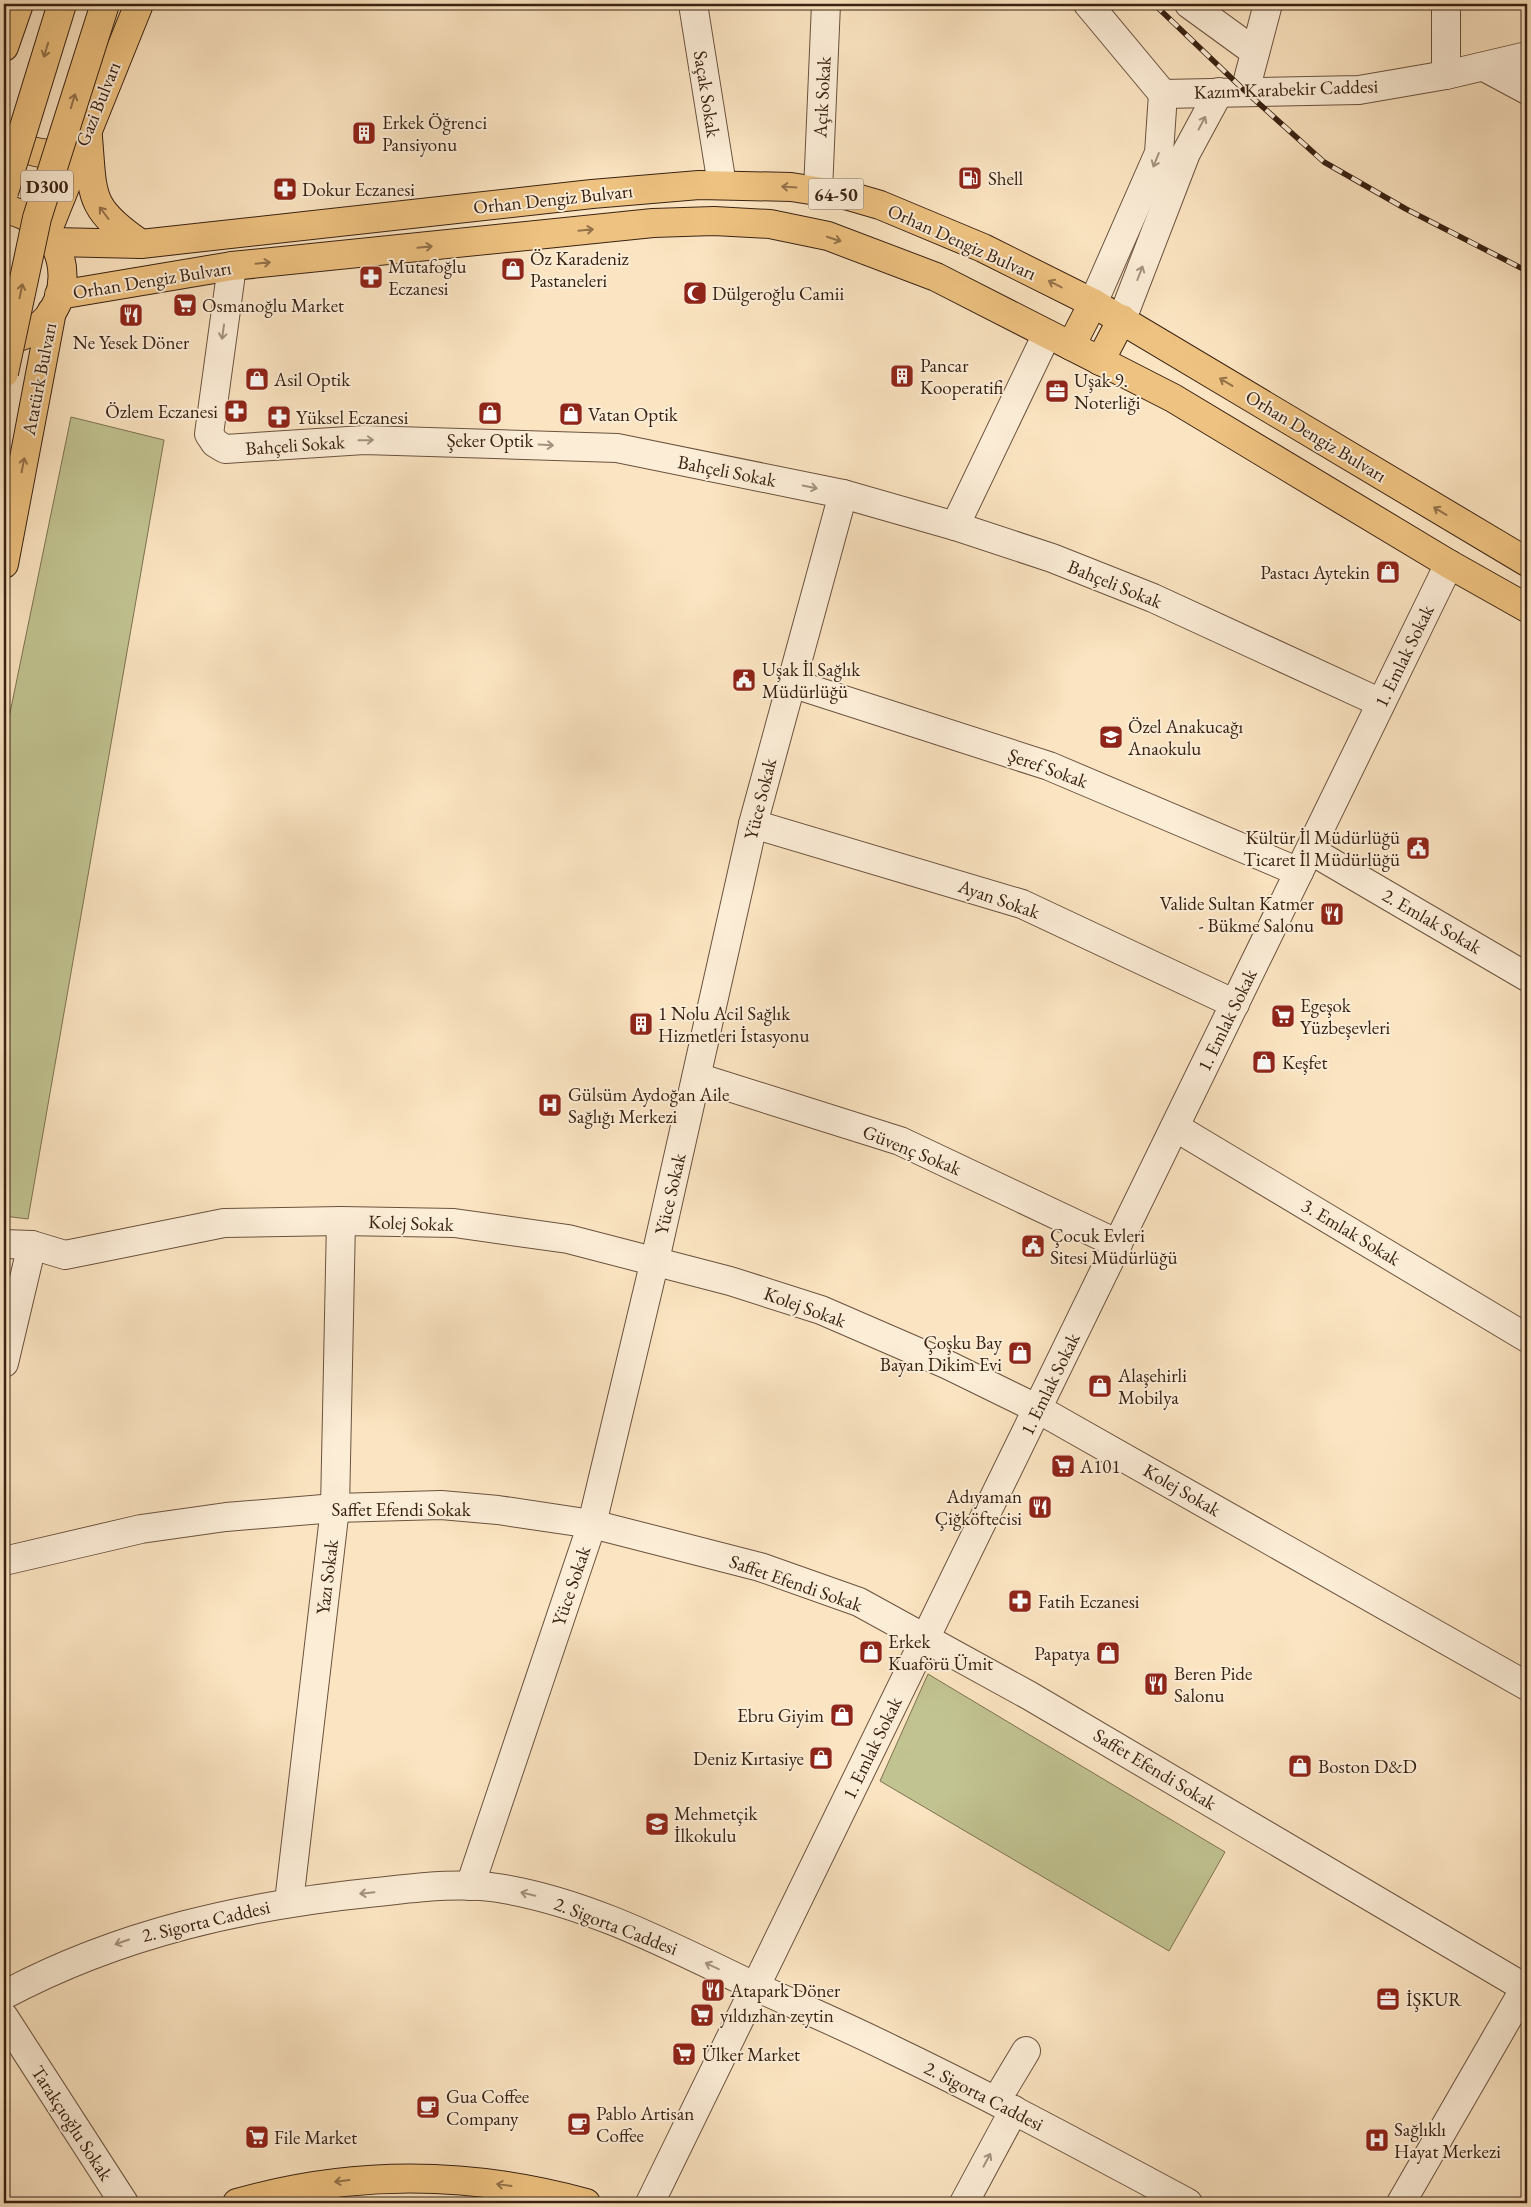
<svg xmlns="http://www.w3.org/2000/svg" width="1531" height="2207" font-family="'EB Garamond',serif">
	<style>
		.green { fill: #c1c391; stroke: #7d7252 }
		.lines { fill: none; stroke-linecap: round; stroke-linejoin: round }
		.minor-casing { stroke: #6a523e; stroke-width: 30 }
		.major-casing { stroke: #392213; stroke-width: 30 }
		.highway-casing { stroke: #392213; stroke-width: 30 }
		.minor { stroke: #fcedd7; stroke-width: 28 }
		.major { stroke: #eec280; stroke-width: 28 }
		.highway { stroke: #eec280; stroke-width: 28 }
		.rail-casing { stroke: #392213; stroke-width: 5.5 }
		.rail { stroke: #fcedd7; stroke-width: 4; stroke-dasharray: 11; stroke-linecap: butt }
		.highway-bridge-casing { stroke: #392213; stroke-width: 30; stroke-linecap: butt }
		.highway-bridge { stroke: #eec280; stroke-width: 28 }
		.oneway { stroke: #94724a }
		.oneway2 { stroke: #a4927f }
		.labels { text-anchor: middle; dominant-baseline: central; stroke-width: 4; stroke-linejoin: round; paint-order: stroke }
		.shield { fill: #fcedd7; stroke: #745f4e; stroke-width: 1 }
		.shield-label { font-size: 18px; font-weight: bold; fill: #392213 }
		.street-label { font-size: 19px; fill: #392213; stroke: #fcedd7 }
		.poi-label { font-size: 19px; fill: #392213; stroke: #fcedd7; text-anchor: start }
	</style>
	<rect width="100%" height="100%" fill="#fbe4c1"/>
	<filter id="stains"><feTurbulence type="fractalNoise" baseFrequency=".004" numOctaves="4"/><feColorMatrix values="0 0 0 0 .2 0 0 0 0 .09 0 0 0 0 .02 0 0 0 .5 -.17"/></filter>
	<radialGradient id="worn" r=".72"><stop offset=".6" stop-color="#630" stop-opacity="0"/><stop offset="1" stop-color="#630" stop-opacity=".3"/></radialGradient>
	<g class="green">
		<polygon points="71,417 164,440 28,1219 4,1216 4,742"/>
		<polygon points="928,1674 1225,1852 1169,1951 880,1781"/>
	</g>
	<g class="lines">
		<g class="minor-casing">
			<g id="minor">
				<polyline points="693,4 722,185"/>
				<polyline points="1088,4 1163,94"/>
				<polyline points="1189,4 1255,52"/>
				<polyline points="1446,4 1446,75"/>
				<polyline points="1484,67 1527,90"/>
				<polyline points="1245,91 1268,4"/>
				<polyline points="1163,94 1359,90 1446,75 1527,56"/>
				<polyline points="818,191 826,4"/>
				<polyline points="232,266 209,434 215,443 225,449 364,440 617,448 843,494 955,526 1052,558 1153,598 1381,703"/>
				<polyline points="1093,303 1159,153 1163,94"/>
				<polyline points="1122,319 1186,153 1219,92"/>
				<polyline points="955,526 1047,334"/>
				<polyline points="791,683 1049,766 1299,872"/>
				<polyline points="753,824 1022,904 1235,1004"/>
				<polyline points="1310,850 1527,977"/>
				<polyline points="697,1077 900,1141 1118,1244"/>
				<polyline points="1175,1127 1527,1338"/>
				<polyline points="4,1244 32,1245 65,1255 224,1223 341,1221 454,1223 568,1239 730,1281 821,1310 948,1365 1038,1409 1527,1686"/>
				<polyline points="4,1363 32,1245"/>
				<polyline points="4,1561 141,1529 226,1517 335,1508 441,1505 498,1510 592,1524 760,1567 859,1602 1030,1696 1527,1989"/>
				<polyline points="470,1886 592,1524 655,1260 753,824 843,494"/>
				<polyline points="289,1902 335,1508 341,1221"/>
				<path d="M4,1995C120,1933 246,1905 377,1892C416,1888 459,1882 498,1888C588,1902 672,1947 754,1986C800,2007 847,2027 893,2050C993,2098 1091,2151 1188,2203"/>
				<polyline points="4,2017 124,2203"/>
				<polyline points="996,2101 1026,2051"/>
				<polyline points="650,2203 1449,564"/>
				<polyline points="964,2203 1014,2110"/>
				<polyline points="1401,2203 1525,1988"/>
			</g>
		</g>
		<g class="major-casing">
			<g id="major">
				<polyline points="54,242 141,244 592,194 699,185 791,187 849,196 880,205 983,248 1093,303 1527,562"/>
				<polyline points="59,295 232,266 653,223 714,221 770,224 828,236 936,277 1173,398 1449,564 1527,608"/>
				<polyline points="1071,346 1093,303"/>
				<polyline points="1100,361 1122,319"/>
				<path d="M237,2203C353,2170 470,2171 586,2203"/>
			</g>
		</g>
		<g class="highway-casing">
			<g id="highway">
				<polyline points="4,47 19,4"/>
				<path d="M4,136C19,148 44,159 64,151C68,149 72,143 76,140"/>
				<path d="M88,137C93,197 88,208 141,244"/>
				<path d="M4,209C83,224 81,331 4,340"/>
				<polyline points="47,232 139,4"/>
				<polyline points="4,564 52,311"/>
			</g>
		</g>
		<use href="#minor" class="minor"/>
		<use href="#major" class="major"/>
		<use href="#highway" class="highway"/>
		<g class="rail-casing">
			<polyline id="rail" points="1154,4 1245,91 1324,162 1406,209 1527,271"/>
		</g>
		<use href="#rail" class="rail"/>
		<g class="highway-bridge-casing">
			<g id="highway-bridge">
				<polyline points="4,192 62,4"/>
				<polyline points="4,373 37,218 105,4"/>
			</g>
		</g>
		<use href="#highway-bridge" class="highway-bridge"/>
	</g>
	<defs><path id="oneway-shaft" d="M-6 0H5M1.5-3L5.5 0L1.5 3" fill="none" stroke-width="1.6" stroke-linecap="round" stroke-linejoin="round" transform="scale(1.25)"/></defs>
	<g class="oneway">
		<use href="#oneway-shaft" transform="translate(46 50) rotate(107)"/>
		<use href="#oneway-shaft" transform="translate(73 101) rotate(-73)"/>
		<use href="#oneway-shaft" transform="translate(789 187) rotate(-176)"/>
		<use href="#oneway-shaft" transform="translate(104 213) rotate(-127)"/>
		<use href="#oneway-shaft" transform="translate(586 230) rotate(-6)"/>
		<use href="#oneway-shaft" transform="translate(834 239) rotate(18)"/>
		<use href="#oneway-shaft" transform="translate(425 247) rotate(-6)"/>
		<use href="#oneway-shaft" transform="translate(263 263) rotate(-6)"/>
		<use href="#oneway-shaft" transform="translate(1055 284) rotate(-153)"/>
		<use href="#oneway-shaft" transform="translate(21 291) rotate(-78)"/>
		<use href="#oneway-shaft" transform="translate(1226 382) rotate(-149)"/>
		<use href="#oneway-shaft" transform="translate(23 465) rotate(-79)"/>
		<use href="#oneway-shaft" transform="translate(1440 511) rotate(-149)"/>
		<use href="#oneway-shaft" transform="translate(342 2181) rotate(173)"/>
		<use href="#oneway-shaft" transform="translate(504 2185) rotate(-172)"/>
	</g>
	<g class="oneway2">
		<use href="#oneway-shaft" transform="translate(1202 123) rotate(-62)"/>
		<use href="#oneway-shaft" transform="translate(1156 160) rotate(112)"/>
		<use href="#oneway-shaft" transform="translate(1140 273) rotate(-69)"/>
		<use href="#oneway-shaft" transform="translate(223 332) rotate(98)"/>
		<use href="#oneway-shaft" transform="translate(366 440) rotate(-1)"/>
		<use href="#oneway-shaft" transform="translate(546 445) rotate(3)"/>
		<use href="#oneway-shaft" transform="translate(810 487) rotate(11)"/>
		<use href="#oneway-shaft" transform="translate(367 1893) rotate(174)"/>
		<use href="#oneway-shaft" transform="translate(528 1894) rotate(-167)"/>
		<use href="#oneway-shaft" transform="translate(122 1942) rotate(161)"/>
		<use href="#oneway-shaft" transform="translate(712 1966) rotate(-155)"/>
		<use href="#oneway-shaft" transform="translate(987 2160) rotate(-62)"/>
	</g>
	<defs>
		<g id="building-square" transform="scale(1.25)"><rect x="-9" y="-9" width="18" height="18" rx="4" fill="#8f2418" stroke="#fcedd7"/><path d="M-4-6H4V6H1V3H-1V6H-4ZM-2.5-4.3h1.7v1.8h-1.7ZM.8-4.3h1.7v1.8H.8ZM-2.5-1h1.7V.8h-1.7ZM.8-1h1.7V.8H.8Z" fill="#fff"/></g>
		<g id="fuel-square" transform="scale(1.25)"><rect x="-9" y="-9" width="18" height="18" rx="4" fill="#8f2418" stroke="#fcedd7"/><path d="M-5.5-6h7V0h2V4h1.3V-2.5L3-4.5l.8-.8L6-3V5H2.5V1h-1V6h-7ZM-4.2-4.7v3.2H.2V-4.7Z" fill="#fff"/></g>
		<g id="pharmacy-square" transform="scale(1.25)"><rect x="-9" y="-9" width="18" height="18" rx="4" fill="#8f2418" stroke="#fcedd7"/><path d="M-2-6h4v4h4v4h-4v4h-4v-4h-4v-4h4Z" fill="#fff"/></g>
		<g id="shop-square" transform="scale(1.25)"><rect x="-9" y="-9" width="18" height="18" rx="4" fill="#8f2418" stroke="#fcedd7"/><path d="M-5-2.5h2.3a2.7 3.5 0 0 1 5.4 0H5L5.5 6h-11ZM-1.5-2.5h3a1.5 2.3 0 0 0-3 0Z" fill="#fff"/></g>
		<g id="mosque-square" transform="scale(1.25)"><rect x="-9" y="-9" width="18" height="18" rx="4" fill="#8f2418" stroke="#fcedd7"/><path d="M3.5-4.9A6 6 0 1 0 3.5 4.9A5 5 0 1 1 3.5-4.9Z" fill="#fff"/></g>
		<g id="supermarket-square" transform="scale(1.25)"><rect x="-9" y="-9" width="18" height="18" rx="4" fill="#8f2418" stroke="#fcedd7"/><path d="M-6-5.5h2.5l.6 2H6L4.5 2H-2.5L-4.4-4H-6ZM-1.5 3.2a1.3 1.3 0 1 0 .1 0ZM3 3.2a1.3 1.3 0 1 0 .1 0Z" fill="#fff"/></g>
		<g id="restaurant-square" transform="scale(1.25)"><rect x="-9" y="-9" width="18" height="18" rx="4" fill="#8f2418" stroke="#fcedd7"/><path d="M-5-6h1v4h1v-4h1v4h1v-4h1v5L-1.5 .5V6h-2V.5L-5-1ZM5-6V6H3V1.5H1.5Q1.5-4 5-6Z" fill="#fff"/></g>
		<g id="office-square" transform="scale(1.25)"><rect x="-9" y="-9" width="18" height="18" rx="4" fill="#8f2418" stroke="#fcedd7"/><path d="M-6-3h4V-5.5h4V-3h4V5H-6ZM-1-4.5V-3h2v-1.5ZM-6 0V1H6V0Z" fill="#fff"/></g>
		<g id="civic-square" transform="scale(1.25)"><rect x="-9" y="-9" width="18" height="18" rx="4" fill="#8f2418" stroke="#fcedd7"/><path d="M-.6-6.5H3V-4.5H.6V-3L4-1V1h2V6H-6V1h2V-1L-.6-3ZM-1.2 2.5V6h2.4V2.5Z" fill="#fff"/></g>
		<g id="school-square" transform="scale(1.25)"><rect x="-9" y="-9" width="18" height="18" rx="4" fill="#8f2418" stroke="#fcedd7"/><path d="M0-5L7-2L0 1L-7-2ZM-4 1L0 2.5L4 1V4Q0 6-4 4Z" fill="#fff"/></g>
		<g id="hospital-square" transform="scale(1.25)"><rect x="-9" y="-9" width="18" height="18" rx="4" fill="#8f2418" stroke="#fcedd7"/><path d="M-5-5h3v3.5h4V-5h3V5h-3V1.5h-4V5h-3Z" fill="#fff"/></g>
		<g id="cafe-square" transform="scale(1.25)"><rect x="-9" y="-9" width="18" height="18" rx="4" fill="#8f2418" stroke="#fcedd7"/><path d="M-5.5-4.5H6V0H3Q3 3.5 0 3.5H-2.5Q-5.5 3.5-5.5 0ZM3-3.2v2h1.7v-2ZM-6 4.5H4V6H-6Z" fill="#fff"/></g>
	</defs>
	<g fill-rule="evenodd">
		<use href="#building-square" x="364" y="133"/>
		<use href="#fuel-square" x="970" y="178"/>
		<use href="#pharmacy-square" x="285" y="189"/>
		<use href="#shop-square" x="513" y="269"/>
		<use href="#pharmacy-square" x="371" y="277"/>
		<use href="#mosque-square" x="695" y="293"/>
		<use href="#supermarket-square" x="185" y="305"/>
		<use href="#restaurant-square" x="131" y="315"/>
		<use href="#building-square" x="902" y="376"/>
		<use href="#shop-square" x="257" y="379"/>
		<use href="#office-square" x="1057" y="391"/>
		<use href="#pharmacy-square" x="236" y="411"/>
		<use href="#shop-square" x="490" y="413"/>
		<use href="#shop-square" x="571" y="414"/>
		<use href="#pharmacy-square" x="279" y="417"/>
		<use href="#shop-square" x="1388" y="572"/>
		<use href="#civic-square" x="744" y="680"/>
		<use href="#school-square" x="1111" y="737"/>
		<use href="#civic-square" x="1418" y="848"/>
		<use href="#restaurant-square" x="1332" y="914"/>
		<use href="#supermarket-square" x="1283" y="1016"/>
		<use href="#building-square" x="641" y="1024"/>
		<use href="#shop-square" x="1264" y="1062"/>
		<use href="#hospital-square" x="550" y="1105"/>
		<use href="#civic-square" x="1033" y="1246"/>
		<use href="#shop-square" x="1020" y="1353"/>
		<use href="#shop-square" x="1100" y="1386"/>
		<use href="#supermarket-square" x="1063" y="1466"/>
		<use href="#restaurant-square" x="1040" y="1507"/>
		<use href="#pharmacy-square" x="1020" y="1601"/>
		<use href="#shop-square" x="871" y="1652"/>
		<use href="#shop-square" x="1108" y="1653"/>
		<use href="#restaurant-square" x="1156" y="1684"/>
		<use href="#shop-square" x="842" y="1715"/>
		<use href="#shop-square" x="821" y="1758"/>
		<use href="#shop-square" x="1300" y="1766"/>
		<use href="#school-square" x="657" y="1824"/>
		<use href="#restaurant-square" x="713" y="1990"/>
		<use href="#office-square" x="1388" y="1999"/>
		<use href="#supermarket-square" x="702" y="2015"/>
		<use href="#supermarket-square" x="684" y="2054"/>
		<use href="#cafe-square" x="428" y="2107"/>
		<use href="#cafe-square" x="579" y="2124"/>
		<use href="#supermarket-square" x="257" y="2137"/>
		<use href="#hospital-square" x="1377" y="2140"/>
	</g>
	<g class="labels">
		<g class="shield">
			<rect x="21" y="170.5" width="52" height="31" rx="4"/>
			<rect x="808.5" y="178.5" width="55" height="31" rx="4"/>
		</g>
		<g class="shield-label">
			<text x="47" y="186">D300</text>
			<text x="836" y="194">64-50</text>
		</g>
		<g class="street-label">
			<text transform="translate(1286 89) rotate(-2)">Kazım Karabekir Caddesi</text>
			<text transform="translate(707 94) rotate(81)">Saçak Sokak</text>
			<text transform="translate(822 97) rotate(-87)">Açık Sokak</text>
			<text transform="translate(98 104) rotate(-68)">Gazi Bulvarı</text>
			<text transform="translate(553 199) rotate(-6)">Orhan Dengiz Bulvarı</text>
			<text transform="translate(962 242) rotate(24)">Orhan Dengiz Bulvarı</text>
			<text transform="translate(152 280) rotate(-9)">Orhan Dengiz Bulvarı</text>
			<text transform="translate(39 379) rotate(-79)">Atatürk Bulvarı</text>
			<text transform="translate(1316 436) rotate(31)">Orhan Dengiz Bulvarı</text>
			<text transform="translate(295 445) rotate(-4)">Bahçeli Sokak</text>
			<text transform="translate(727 471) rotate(11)">Bahçeli Sokak</text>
			<text transform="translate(1115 584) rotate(22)">Bahçeli Sokak</text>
			<text transform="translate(1404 656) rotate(-64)">1. Emlak Sokak</text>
			<text transform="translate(1048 768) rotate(20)">Şeref Sokak</text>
			<text transform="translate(760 799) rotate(-76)">Yüce Sokak</text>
			<text transform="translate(999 899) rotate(19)">Ayan Sokak</text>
			<text transform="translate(1432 921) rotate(30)">2. Emlak Sokak</text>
			<text transform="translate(1227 1020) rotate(-64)">1. Emlak Sokak</text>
			<text transform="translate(912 1150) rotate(22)">Güvenç Sokak</text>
			<text transform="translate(670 1194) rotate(-77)">Yüce Sokak</text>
			<text transform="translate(411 1223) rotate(2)">Kolej Sokak</text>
			<text transform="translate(1351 1232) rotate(31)">3. Emlak Sokak</text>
			<text transform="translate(805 1307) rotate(20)">Kolej Sokak</text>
			<text transform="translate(1050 1384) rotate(-64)">1. Emlak Sokak</text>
			<text transform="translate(1182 1490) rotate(30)">Kolej Sokak</text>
			<text x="401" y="1509">Saffet Efendi Sokak</text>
			<text transform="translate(327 1577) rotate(-83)">Yazı Sokak</text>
			<text transform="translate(796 1583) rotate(19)">Saffet Efendi Sokak</text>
			<text transform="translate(571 1586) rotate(-71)">Yüce Sokak</text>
			<text transform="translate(872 1748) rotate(-64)">1. Emlak Sokak</text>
			<text transform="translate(1155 1769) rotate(31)">Saffet Efendi Sokak</text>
			<text transform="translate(206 1921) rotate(-13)">2. Sigorta Caddesi</text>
			<text transform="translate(616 1926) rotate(21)">2. Sigorta Caddesi</text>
			<text transform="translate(984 2096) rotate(27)">2. Sigorta Caddesi</text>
			<text transform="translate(72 2123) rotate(57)">Tarakçıoğlu Sokak</text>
		</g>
		<g class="poi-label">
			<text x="382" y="122">Erkek Öğrenci<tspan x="382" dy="22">Pansiyonu</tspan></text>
			<text x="988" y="178">Shell</text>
			<text x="302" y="189">Dokur Eczanesi</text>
			<text x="530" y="258">Öz Karadeniz<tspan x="530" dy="22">Pastaneleri</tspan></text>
			<text x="388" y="266">Mutafoğlu<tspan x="388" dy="22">Eczanesi</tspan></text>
			<text x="712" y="293">Dülgeroğlu Camii</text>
			<text x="202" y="305">Osmanoğlu Market</text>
			<text x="131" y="342" text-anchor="middle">Ne Yesek Döner</text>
			<text x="920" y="365">Pancar<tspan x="920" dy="22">Kooperatifi</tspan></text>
			<text x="274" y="379">Asil Optik</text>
			<text x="1074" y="380">Uşak 9.<tspan x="1074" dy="22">Noterliği</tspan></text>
			<text x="218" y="411" text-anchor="end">Özlem Eczanesi</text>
			<text x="588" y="414">Vatan Optik</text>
			<text x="296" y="417">Yüksel Eczanesi</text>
			<text x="490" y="440" text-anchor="middle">Şeker Optik</text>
			<text x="1370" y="572" text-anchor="end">Pastacı Aytekin</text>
			<text x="762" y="669">Uşak İl Sağlık<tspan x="762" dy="22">Müdürlüğü</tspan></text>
			<text x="1128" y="726">Özel Anakucağı<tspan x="1128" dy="22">Anaokulu</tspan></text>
			<text x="1400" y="837" text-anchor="end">Kültür İl Müdürlüğü<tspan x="1400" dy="22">Ticaret İl Müdürlüğü</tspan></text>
			<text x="1314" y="903" text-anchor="end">Valide Sultan Katmer<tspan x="1314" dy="22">- Bükme Salonu</tspan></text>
			<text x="1300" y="1005">Egeşok<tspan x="1300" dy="22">Yüzbeşevleri</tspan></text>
			<text x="658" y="1013">1 Nolu Acil Sağlık<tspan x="658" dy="22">Hizmetleri İstasyonu</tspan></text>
			<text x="1282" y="1062">Keşfet</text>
			<text x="568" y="1094">Gülsüm Aydoğan Aile<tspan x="568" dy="22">Sağlığı Merkezi</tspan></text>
			<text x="1050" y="1235">Çocuk Evleri<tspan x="1050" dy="22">Sitesi Müdürlüğü</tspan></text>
			<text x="1002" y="1342" text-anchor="end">Çoşku Bay<tspan x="1002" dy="22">Bayan Dikim Evi</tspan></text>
			<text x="1118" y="1375">Alaşehirli<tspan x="1118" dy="22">Mobilya</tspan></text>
			<text x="1080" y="1466">A101</text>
			<text x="1022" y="1496" text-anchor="end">Adıyaman<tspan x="1022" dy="22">Çiğköftecisi</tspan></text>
			<text x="1038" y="1601">Fatih Eczanesi</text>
			<text x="888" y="1641">Erkek<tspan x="888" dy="22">Kuaförü Ümit</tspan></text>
			<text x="1090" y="1653" text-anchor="end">Papatya</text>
			<text x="1174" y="1673">Beren Pide<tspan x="1174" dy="22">Salonu</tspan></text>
			<text x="824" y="1715" text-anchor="end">Ebru Giyim</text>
			<text x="804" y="1758" text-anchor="end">Deniz Kırtasiye</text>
			<text x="1318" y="1766">Boston D&amp;D</text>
			<text x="674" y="1813">Mehmetçik<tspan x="674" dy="22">İlkokulu</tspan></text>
			<text x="730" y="1990">Atapark Döner</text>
			<text x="1406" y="1999">İŞKUR</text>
			<text x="720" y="2015">yıldızhan zeytin</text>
			<text x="702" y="2054">Ülker Market</text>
			<text x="446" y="2096">Gua Coffee<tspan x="446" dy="22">Company</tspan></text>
			<text x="596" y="2113">Pablo Artisan<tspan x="596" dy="22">Coffee</tspan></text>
			<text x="1394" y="2129">Sağlıklı<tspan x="1394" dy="22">Hayat Merkezi</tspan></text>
			<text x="274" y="2137">File Market</text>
		</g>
	</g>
	<rect width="1531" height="2207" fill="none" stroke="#fbe4c1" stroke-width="20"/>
	<rect x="5" y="5" width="1521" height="2197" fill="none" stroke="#392213" stroke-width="2.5"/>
	<rect x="10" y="10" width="1511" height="2187" fill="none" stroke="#392213"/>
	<rect width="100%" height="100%" filter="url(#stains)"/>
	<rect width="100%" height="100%" fill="url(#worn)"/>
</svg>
